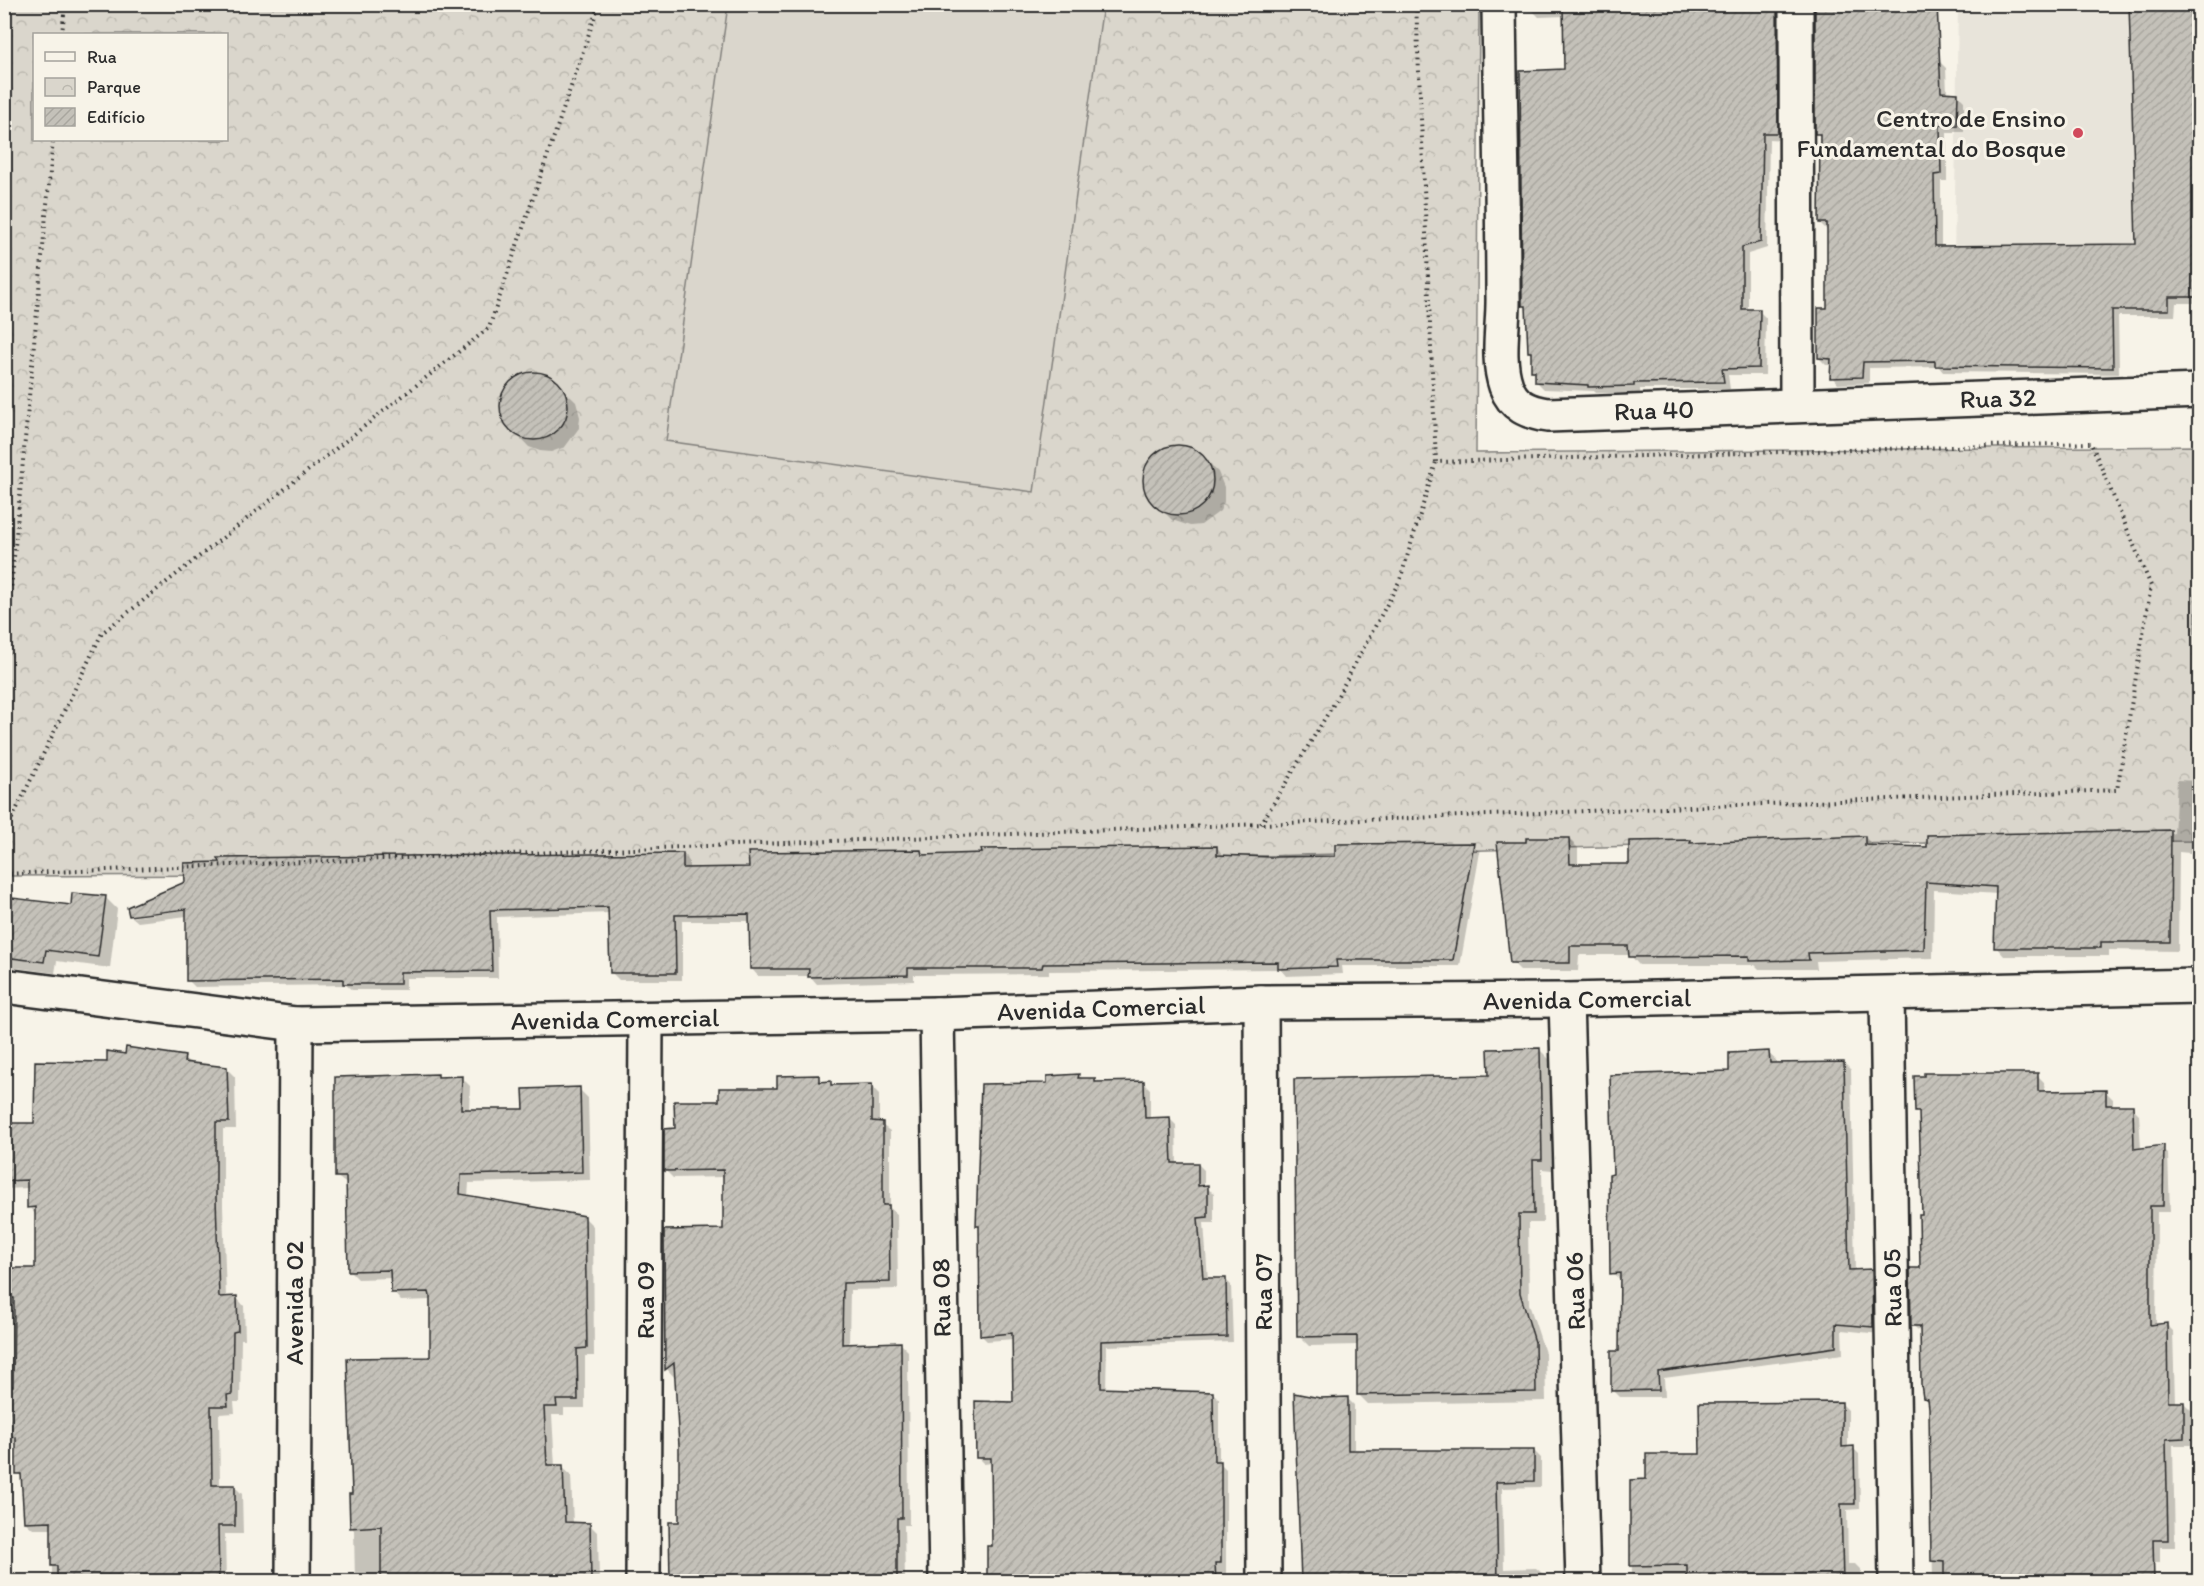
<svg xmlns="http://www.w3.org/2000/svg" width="2204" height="1586" font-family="Itim,sans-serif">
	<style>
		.built { fill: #e8e4da }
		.park { fill: url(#park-crowns); stroke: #82807c; stroke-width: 1.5; fill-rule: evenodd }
		.garden { fill: #dad6cc; stroke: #82807c; stroke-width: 1.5 }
		.shadow { fill: #0003 }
		.building { fill: url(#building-hatch); stroke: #2b2b2b; stroke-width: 1.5 }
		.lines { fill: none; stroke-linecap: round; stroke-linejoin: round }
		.street-casing { stroke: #2b2b2b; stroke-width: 38 }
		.path { stroke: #2b2b2b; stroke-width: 4; stroke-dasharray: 1.5 4.5; stroke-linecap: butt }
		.street { stroke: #f7f3e8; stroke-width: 33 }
		.poi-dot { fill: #d1495b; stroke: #f7f3e8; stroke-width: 2 }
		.labels { text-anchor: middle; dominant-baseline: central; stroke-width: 6; stroke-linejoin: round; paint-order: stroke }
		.poi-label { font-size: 26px; fill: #2b2b2b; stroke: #f7f3e8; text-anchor: end }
		.street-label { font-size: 26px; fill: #2b2b2b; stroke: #f7f3e8 }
	</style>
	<defs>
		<pattern id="park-crowns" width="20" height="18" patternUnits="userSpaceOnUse" patternTransform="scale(1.5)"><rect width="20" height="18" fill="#dad6cc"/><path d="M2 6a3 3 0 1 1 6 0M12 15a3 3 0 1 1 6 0" fill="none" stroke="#bbb8af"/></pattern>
		<pattern id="building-hatch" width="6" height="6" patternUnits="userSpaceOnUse" patternTransform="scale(1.5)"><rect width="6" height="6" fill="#c4c1b9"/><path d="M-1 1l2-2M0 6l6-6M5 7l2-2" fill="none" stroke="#a9a69f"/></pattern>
	</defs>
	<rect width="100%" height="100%" fill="#f7f3e8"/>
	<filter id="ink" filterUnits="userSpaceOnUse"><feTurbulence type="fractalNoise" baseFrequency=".0167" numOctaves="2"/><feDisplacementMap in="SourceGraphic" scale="12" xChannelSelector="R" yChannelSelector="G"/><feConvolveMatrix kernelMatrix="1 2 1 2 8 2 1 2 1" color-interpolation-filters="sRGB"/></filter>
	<g filter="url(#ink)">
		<polygon class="built" points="1958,5 2199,5 2199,261 1954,263"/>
		<path class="park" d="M4,5H1479L1476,453L2199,446L2191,841L1677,845L583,874L5,876ZM34,34H226V140H34Z"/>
		<polygon class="garden" points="728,5 1103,5 1034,492 666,441"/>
		<g class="shadow">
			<polygon points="1533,4 1785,4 1784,140 1769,139 1767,248 1748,254 1748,311 1759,311 1766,318 1765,375 1728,375 1730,389 1640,389 1640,393 1596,393 1594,391 1544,389 1537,382 1536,375 1532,371 1532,355 1529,352 1528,309 1524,305 1565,71 1565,16 1539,17 1532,10"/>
			<polygon points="1816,4 1938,4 1939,61 1946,68 1947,94 1957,94 1964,101 1964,132 1947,132 1947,181 1941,181 1941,247 2138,245 2130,4 2200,4 2200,303 2176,303 2175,316 2118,316 2119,374 1943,372 1939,367 1869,368 1869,383 1838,384 1832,377 1832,365 1826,365 1819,358 1829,309 1827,230 1820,223 1821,138 1817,133"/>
			<polygon points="530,373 552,379 576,402 580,417 579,428 565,447 551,452 540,451 529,447 506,423 501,408 503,397 516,379"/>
			<polygon points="1171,447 1194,450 1218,472 1224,487 1224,502 1220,511 1201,525 1190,526 1172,520 1151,499 1146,489 1145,473 1150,461 1157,454"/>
			<polygon points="2200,659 2200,854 2179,852 2178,951 2109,950 2109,956 2004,956 1996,947 1998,894 1934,890 1933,958 1816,961 1817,969 1759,969 1755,965 1639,965 1630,955 1579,955 1578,971 1521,971 1512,962 1569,839 1578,848 1578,865 1630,865 1690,842 1693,844 1865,837 1874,847 1928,849 2170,831 2174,835 2177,780 2199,781"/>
			<polygon points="1473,845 1480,852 1460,966 1342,966 1343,974 1286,976 1280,969 1049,971 1049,974 914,975 914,981 817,984 810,976 758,976 751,968 750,921 682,921 682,980 619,980 611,972 610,913 497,917 498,978 406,978 406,990 352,990 346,985 195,987 188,980 187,916 138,922 132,917 193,909 193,907 135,913 132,916 129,908 187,883 186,864 222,864 220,860 682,854 689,861 689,870 750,869 749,853 921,851 926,856 983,855 983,850 1217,847 1224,857 1272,858 1336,857 1336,846"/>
			<polygon points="105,897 117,909 110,968 57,961 55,973 10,967 4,962 4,902 73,907"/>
			<polygon points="1539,1049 1549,1059 1552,1170 1542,1169 1543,1223 1528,1223 1529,1304 1545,1353 1546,1401 1368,1404 1358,1394 1359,1345 1309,1346 1299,1336 1490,1077"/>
			<polygon points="1768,1053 1776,1060 1776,1064 1844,1063 1851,1070 1855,1271 1872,1270 1879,1278 1880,1334 1842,1330 1843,1354 1664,1378 1665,1397 1620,1397 1613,1390 1620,1352 1621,1280 1612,1273 1615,1176 1730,1073"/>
			<polygon points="127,1056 184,1057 191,1065 227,1069 235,1077 236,1129 223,1129 223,1206 226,1298 237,1298 244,1306 245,1339 241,1339 240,1402 234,1402 235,1413 219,1414 220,1487 234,1486 242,1494 243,1534 225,1534 226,1582 52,1582 52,1529 33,1529 25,1522 23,1478 18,1473 17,1446 9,1438 15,1387 15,1305 4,1305 4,1270 37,1269 36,1215 29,1207 28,1188 4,1189 4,1125 36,1124 109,1063"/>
			<polygon points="1079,1075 1083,1080 1095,1080 1099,1084 1144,1083 1150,1089 1150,1119 1170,1119 1176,1125 1177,1165 1198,1164 1204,1170 1204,1187 1214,1193 1214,1223 1204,1223 1208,1280 1225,1279 1231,1285 1233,1342 1107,1346 1106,1389 1213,1393 1219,1399 1219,1462 1226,1469 1226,1582 984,1582 984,1577 989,1576 993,1547 992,1463 984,1464 978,1458 1014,1403 1014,1339 987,1341 981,1335 980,1228 977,1225 1048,1084"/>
			<polygon points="2037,1075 2044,1082 2045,1092 2106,1092 2113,1099 2113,1107 2132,1107 2139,1114 2141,1150 2160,1147 2168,1154 2170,1212 2157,1212 2156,1326 2166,1324 2173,1331 2175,1403 2184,1403 2191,1410 2191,1445 2173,1445 2175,1547 2160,1547 2160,1563 2039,1565 2039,1582 1933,1582 1930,1403 1924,1397 1922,1333 1912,1325 1921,1269 1923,1217 1920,1115 1917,1111"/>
			<polygon points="818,1077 824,1083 834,1086 871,1086 879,1094 879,1123 890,1131 890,1208 897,1214 898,1289 850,1290 849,1345 900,1343 908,1351 909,1525 904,1525 905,1582 671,1581 671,1524 680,1523 681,1446 677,1375 674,1377 667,1369 665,1231 724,1230 725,1177 673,1178 665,1170 676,1129 721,1102"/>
			<polygon points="462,1078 470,1086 469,1110 525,1110 579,1089 588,1098 590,1180 469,1183 468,1197 584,1217 593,1226 594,1356 585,1356 585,1408 564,1408 564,1415 552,1415 555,1467 562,1467 571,1475 573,1524 589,1524 598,1533 599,1582 355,1582 354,1530 351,1527 353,1496 432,1358 430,1300 401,1301 393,1292 392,1278 358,1279 350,1271 348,1185 336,1176"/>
			<polygon points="1347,1398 1354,1405 1354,1451 1534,1451 1541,1458 1541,1487 1502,1488 1504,1569 1536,1568 1543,1574 1543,1582 1303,1582 1302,1515 1320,1399"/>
			<polygon points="1842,1404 1848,1410 1848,1448 1853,1448 1859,1454 1860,1509 1847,1510 1848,1564 1855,1564 1861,1570 1861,1582 1632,1582 1631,1481 1648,1481 1701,1455"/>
		</g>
		<g class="building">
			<polygon points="1563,4 1777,4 1778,133 1763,133 1761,242 1742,247 1742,309 1760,309 1759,368 1722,369 1724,382 1634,383 1634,386 1588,387 1588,385 1535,382 1535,371 1531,371 1531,352 1528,352 1526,306 1522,306 1520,71 1564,69"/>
			<polygon points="1815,4 1937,4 1941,92 1958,93 1957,126 1940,125 1941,174 1934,175 1935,246 2136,244 2129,4 2199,4 2199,297 2169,297 2169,310 2112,310 2113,368 1935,366 1935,361 1863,362 1862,377 1830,378 1831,359 1818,358 1818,308 1827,308 1827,223 1819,223 1820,134 1815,134"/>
			<circle cx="534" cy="406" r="34"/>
			<circle cx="1178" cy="480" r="35"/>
			<polygon points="2171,830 2170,942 2101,942 2101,948 1994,948 1996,887 1926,882 1924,950 1808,953 1809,960 1749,961 1749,956 1629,957 1628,946 1570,946 1570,963 1510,963 1497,842 1526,842 1526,838 1569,838 1570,864 1629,864 1629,841 1691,840 1690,843 1865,836 1865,845 1927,847 1927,835"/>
			<polygon points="1474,843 1453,960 1336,960 1337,967 1278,969 1278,962 1043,964 1042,968 908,968 908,975 808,977 809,969 750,969 749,914 675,915 676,973 610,973 608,907 490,910 492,971 400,972 400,984 343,984 343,979 186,981 186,909 129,916 127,907 185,882 184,863 220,862 218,858 683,853 683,868 749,867 748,852 921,850 922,855 982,853 981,849 1217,846 1217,855 1272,857 1335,856 1335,844"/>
			<polygon points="72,893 106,896 98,957 46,950 44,962 4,957 4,897 71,905"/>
			<polygon points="126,1047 185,1056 184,1062 227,1067 229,1122 216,1122 216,1198 219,1297 237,1296 238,1331 233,1332 232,1394 227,1395 228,1406 211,1406 212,1485 235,1485 235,1526 218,1526 219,1581 57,1581 57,1566 51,1566 51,1521 24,1522 21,1474 16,1474 16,1437 8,1438 9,1386 13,1386 14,1298 4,1298 4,1268 35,1268 35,1207 27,1208 27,1180 4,1181 4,1123 34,1123 35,1061 107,1062 107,1051 125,1054"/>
			<polygon points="1540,1048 1542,1160 1533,1160 1534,1214 1519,1214 1520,1293 1535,1342 1536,1392 1357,1395 1357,1336 1297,1337 1294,1079 1489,1075 1488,1049"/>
			<polygon points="1769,1051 1770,1063 1844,1062 1849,1270 1872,1269 1873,1327 1836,1324 1836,1347 1658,1372 1659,1390 1611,1391 1611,1351 1619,1351 1620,1273 1610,1274 1609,1175 1613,1174 1610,1075 1729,1071 1729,1053"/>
			<polygon points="1924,1073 2038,1073 2038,1091 2106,1090 2106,1105 2133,1105 2134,1149 2164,1145 2163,1206 2150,1206 2150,1325 2167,1323 2168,1402 2184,1402 2184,1438 2166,1439 2168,1540 2153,1540 2154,1581 1944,1581 1944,1562 1931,1561 1929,1408 1928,1399 1923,1398 1921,1384 1920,1326 1911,1326 1910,1268 1920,1268 1919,1215 1922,1215 1919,1112 1915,1112 1914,1076 1924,1076"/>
			<polygon points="438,1074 438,1077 462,1076 461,1109 524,1109 523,1089 580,1087 582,1172 461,1175 460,1194 585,1216 587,1348 577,1349 578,1400 556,1400 557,1407 544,1407 547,1465 563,1465 565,1522 590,1523 591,1581 381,1581 381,1526 350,1528 349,1494 352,1494 347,1358 430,1357 430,1296 429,1292 391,1293 390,1270 348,1271 346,1177 335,1177 335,1077"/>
			<polygon points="1079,1074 1078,1078 1095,1078 1095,1082 1144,1081 1145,1118 1170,1117 1172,1163 1198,1163 1198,1186 1208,1185 1208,1217 1198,1218 1203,1278 1226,1278 1227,1337 1101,1341 1101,1388 1213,1392 1214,1461 1221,1461 1221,1563 1215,1563 1216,1581 987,1581 987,1546 992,1546 991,1458 976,1458 975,1401 1013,1402 1012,1333 980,1336 979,1226 976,1226 981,1084 1047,1083 1047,1076"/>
			<polygon points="819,1075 819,1082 831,1081 831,1085 872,1084 872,1121 883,1122 883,1205 889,1205 890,1282 843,1283 842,1344 901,1342 902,1518 897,1518 897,1578 857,1578 857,1581 670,1581 669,1522 679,1522 679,1446 674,1363 665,1370 664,1230 723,1229 723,1170 664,1171 664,1129 675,1128 674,1101 719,1101 719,1088 777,1088 777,1076"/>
			<polygon points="1294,1393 1320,1398 1348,1397 1348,1450 1534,1450 1534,1481 1496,1482 1498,1581 1301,1581"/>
			<polygon points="1842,1402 1842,1447 1854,1446 1855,1504 1841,1504 1843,1581 1687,1581 1687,1565 1630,1566 1630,1480 1646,1479 1646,1454 1700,1454 1699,1403"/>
		</g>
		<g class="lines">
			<g class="street-casing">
				<g id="street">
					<path d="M1499,4C1500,102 1503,198 1503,295C1504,325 1496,357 1506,386C1513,406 1528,412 1548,415L2200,391"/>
					<polyline points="1796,4 1797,404"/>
					<polyline points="4,986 296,1024 937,1014 1261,1002 1566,1000 2200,986"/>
					<polyline points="1887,994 1896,1582"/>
					<polyline points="1566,1000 1583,1582"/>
					<polyline points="1261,1002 1264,1582"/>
					<polyline points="937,1014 946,1582"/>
					<polyline points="293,1582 296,1024"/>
					<polyline points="643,1582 646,1019"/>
				</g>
			</g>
			<g class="path">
				<polyline points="62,34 65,4"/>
				<polyline points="4,664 53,140"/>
				<polyline points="1261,824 1333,705 1400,580 1436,462"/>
				<polyline points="4,835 102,633 489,328 599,4"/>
				<polyline points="4,874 2117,790 2151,586 2091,443 1436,462 1416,4"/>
			</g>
			<use href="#street" class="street"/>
		</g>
	</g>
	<circle class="poi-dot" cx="2078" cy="133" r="6"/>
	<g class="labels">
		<g class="poi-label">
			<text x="2066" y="118">Centro de Ensino<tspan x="2066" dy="30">Fundamental do Bosque</tspan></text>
		</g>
		<g class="street-label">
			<text transform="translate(1998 398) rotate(-2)">Rua 32</text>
			<text transform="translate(1654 410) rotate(-2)">Rua 40</text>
			<text transform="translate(1587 999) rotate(-1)">Avenida Comercial</text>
			<text transform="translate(1101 1008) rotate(-2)">Avenida Comercial</text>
			<text transform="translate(615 1019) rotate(-1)">Avenida Comercial</text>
			<text transform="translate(1892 1288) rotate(-91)">Rua 05</text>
			<text transform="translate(1575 1291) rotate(-92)">Rua 06</text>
			<text transform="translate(1263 1292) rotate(-90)">Rua 07</text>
			<text transform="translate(941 1298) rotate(-91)">Rua 08</text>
			<text transform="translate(645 1300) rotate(-90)">Rua 09</text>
			<text transform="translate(294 1303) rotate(-90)">Avenida 02</text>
		</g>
	</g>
	<rect width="2204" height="1586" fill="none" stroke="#f7f3e8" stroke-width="24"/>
	<rect x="12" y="12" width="2180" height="1562" fill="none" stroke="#2b2b2b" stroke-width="2" filter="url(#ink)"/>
	<rect x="33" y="33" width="195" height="108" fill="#f7f3e8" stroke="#a5a39c" stroke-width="1.5"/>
	<rect x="45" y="52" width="30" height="9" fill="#f7f3e8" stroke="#a5a39c" stroke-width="1.5"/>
	<text x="87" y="63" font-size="18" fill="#2b2b2b">Rua</text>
	<rect x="45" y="78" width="30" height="18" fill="url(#park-crowns)" stroke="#a5a39c" stroke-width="1.5"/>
	<text x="87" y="93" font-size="18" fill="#2b2b2b">Parque</text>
	<rect x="45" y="108" width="30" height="18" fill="url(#building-hatch)" stroke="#a5a39c" stroke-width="1.5"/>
	<text x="87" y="123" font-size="18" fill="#2b2b2b">Edifício</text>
</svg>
